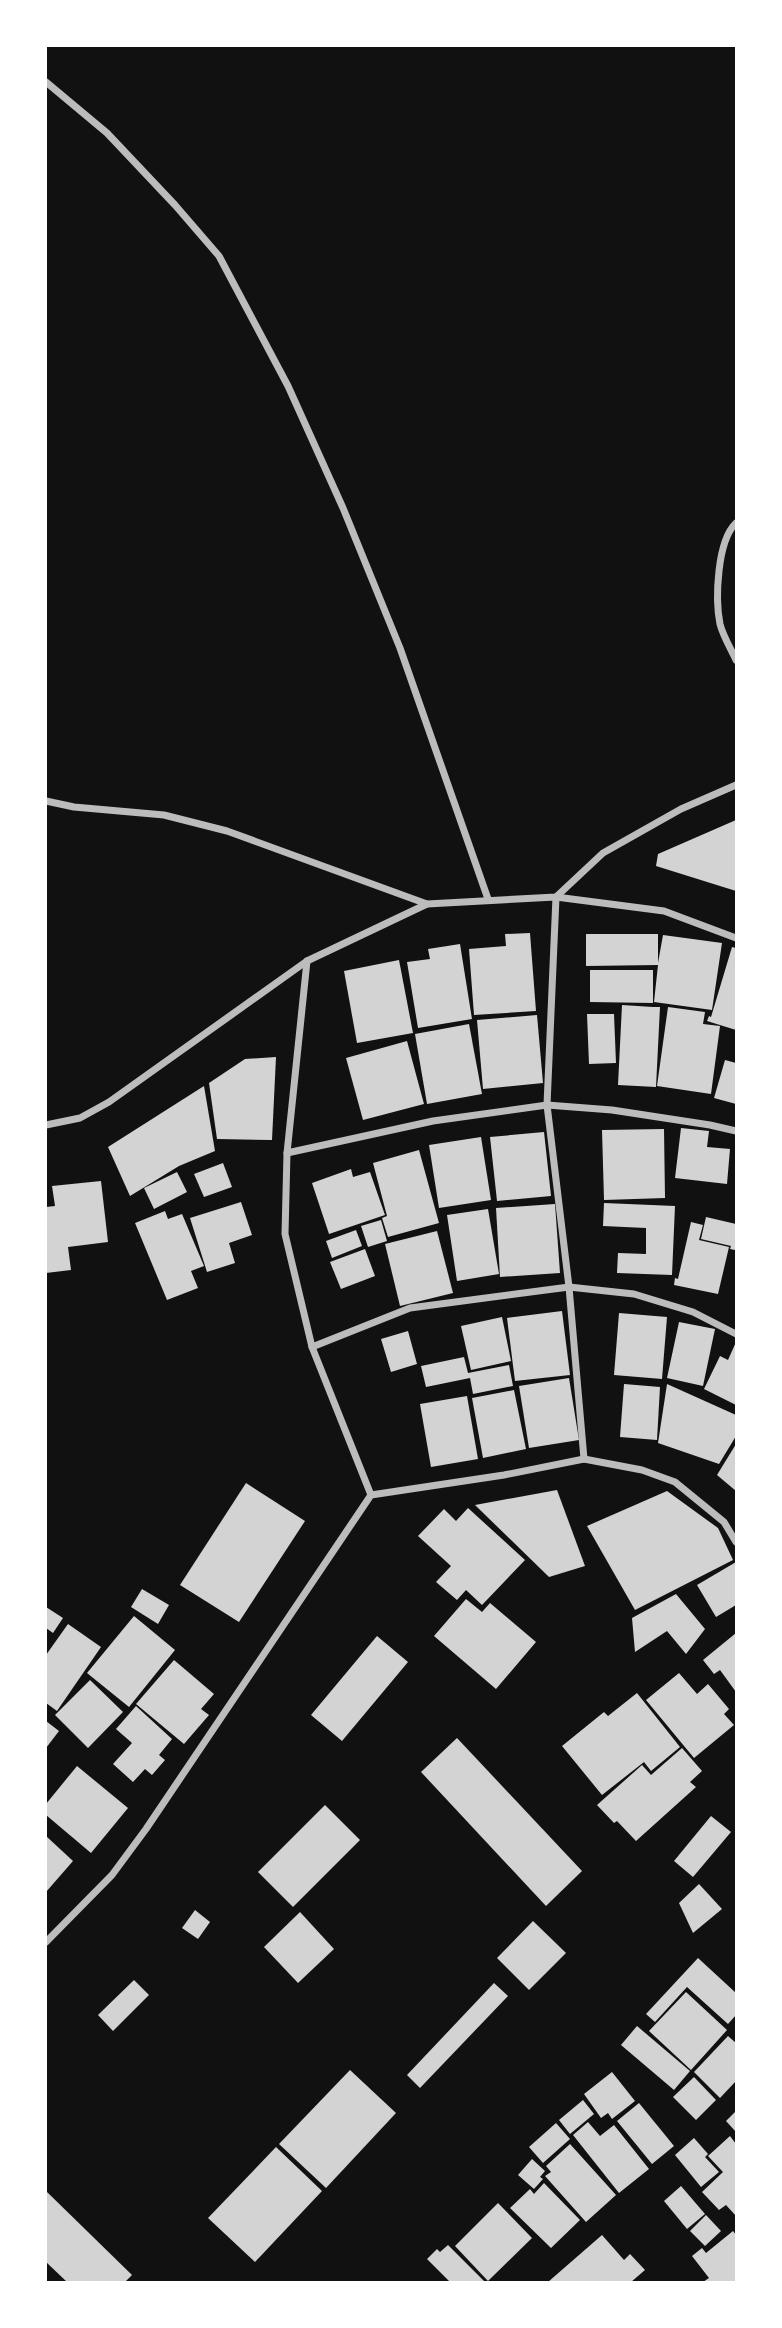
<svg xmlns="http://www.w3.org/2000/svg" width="782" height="2328" font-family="'Varela Round',sans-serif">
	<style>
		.building { fill: #d3d3d3 }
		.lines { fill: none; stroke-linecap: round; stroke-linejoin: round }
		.minor { stroke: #bcbcbc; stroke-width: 7 }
	</style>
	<rect width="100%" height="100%" fill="#111"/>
	<g class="building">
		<polygon points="736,820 736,891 656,866 658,854"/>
		<polygon points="530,933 536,1011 474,1015 469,949 506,946 505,934"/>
		<polygon points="586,934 658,934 658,963 663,935 722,943 712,1010 654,1002 658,965 586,966"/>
		<polygon points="460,944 472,1019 418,1028 407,962 430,959 428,949"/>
		<polygon points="732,947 736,948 736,1030 707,1021 709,1016 711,1017"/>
		<polygon points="399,960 413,1033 357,1043 344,971"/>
		<polygon points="590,970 653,970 653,1003 590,1002"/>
		<polygon points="622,1005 653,1007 653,1010 653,1007 660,1007 656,1087 618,1085"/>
		<polygon points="668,1007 705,1012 703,1024 720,1026 711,1094 657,1086"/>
		<polygon points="587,1014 614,1014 616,1063 589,1064"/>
		<polygon points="537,1015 543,1083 483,1089 477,1020"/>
		<polygon points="469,1024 482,1094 427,1104 415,1034"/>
		<polygon points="407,1041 424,1104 363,1120 346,1058"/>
		<polygon points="276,1057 272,1140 217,1139 209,1083 245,1059"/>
		<polygon points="725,1060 736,1063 736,1104 714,1098"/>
		<polygon points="204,1086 215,1151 179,1166 130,1196 108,1147"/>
		<polygon points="681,1128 709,1131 707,1147 730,1149 727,1184 675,1178"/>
		<polygon points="664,1129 665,1198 604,1200 602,1130"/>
		<polygon points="544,1132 551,1196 497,1201 490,1137"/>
		<polygon points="481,1137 491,1200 439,1208 429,1145"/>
		<polygon points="419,1150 439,1223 388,1237 382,1218 387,1216 373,1163"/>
		<polygon points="223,1163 232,1187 204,1197 194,1174"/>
		<polygon points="351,1169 353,1177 370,1172 385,1215 329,1234 312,1183"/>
		<polygon points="177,1172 187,1192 154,1209 144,1188"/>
		<polygon points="101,1181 108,1242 68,1247 71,1270 46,1273 46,1207 55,1206 52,1186"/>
		<polygon points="241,1202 252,1235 229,1243 235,1263 207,1272 190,1218"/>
		<polygon points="604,1203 675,1206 672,1275 617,1273 618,1253 646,1254 646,1228 603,1226"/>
		<polygon points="555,1204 560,1273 500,1277 496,1208"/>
		<polygon points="488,1209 499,1274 457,1281 447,1215"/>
		<polygon points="165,1211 168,1219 182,1214 204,1266 191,1271 198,1288 167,1300 135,1223"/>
		<polygon points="706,1217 736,1224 735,1250 730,1249 731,1246 701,1239"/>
		<polygon points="381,1220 387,1241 368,1247 361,1226"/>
		<polygon points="691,1222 703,1225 699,1240 729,1247 718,1294 674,1285 675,1278 678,1279"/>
		<polygon points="356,1230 362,1246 332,1258 326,1241"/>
		<polygon points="437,1231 453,1293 400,1306 385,1244"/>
		<polygon points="365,1249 375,1276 341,1289 330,1262"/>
		<polygon points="562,1311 570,1375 515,1381 507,1318"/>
		<polygon points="619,1313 667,1317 662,1379 614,1375"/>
		<polygon points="502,1317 511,1361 471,1370 461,1326"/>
		<polygon points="679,1322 715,1329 703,1386 667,1378"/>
		<polygon points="408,1331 417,1364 391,1372 381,1339"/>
		<polygon points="736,1342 736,1405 704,1389 720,1356 728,1360"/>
		<polygon points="464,1357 468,1373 509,1365 513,1386 473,1394 470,1378 426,1387 421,1366"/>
		<polygon points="569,1378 579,1440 529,1448 519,1386"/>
		<polygon points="624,1384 660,1387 657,1440 620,1437"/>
		<polygon points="667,1384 736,1415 736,1436 719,1464 658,1443"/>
		<polygon points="514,1390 526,1449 483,1458 472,1398"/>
		<polygon points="467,1396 478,1459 431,1467 420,1404"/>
		<polygon points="736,1444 736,1491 717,1475"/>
		<polygon points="246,1483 305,1521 239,1622 180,1585"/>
		<polygon points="557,1490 585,1566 549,1577 475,1505"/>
		<polygon points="667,1491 718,1528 733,1560 635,1610 587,1526"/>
		<polygon points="468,1508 525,1560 482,1605 466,1590 457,1600 436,1582 451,1566 418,1536 444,1509 456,1521"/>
		<polygon points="736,1562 736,1605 716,1617 697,1585"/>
		<polygon points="142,1589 169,1605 158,1624 131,1607"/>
		<polygon points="676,1594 705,1629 686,1654 667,1631 635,1652 632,1618"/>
		<polygon points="466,1599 482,1612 490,1603 536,1642 496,1689 434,1636"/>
		<polygon points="46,1607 63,1618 53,1633 46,1628"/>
		<polygon points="134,1616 175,1650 129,1707 87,1673"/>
		<polygon points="68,1624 101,1647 57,1711 46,1703 46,1655"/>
		<polygon points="736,1633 736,1692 720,1670 714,1674 703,1660"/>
		<polygon points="377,1636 408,1662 342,1741 311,1715"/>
		<polygon points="174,1660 214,1694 201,1709 209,1715 184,1744 136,1704"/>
		<polygon points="679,1673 697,1694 708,1684 729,1709 724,1714 734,1725 694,1758 646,1700"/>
		<polygon points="90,1680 123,1712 88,1748 55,1715"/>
		<polygon points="637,1693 680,1747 651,1771 644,1762 602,1795 562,1746 604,1712 608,1716"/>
		<polygon points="136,1706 172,1739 159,1755 165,1760 152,1775 145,1769 133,1782 113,1764 132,1743 116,1729"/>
		<polygon points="46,1721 59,1731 46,1748"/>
		<polygon points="457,1738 582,1871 546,1906 421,1772"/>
		<polygon points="682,1748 702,1771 690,1782 696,1787 636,1841 617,1821 614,1823 597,1805 642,1765 651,1775"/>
		<polygon points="77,1766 128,1808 91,1853 46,1815 46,1804"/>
		<polygon points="325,1805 360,1840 293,1907 258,1872"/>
		<polygon points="711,1816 731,1832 693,1877 674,1861"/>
		<polygon points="46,1836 73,1861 46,1892"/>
		<polygon points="699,1884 722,1909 693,1933 679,1903"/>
		<polygon points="195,1910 210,1922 198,1939 182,1928"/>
		<polygon points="300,1912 334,1949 298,1983 264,1947"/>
		<polygon points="533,1921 566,1953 529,1990 497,1958"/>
		<polygon points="698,1958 736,1993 736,2015 728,2024 687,1987 655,2022 646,2014"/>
		<polygon points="134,1980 149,1995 113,2031 98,2015"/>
		<polygon points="494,1983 508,1996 420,2088 407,2075"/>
		<polygon points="686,1992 727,2030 691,2070 649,2031"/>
		<polygon points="637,2026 690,2071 674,2090 621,2045"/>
		<polygon points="728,2036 736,2043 736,2081 720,2098 694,2072"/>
		<polygon points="350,2070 396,2113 326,2188 279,2144"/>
		<polygon points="612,2072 635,2101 612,2119 608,2113 601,2118 584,2094"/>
		<polygon points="694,2077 716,2100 696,2120 673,2097"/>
		<polygon points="583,2100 594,2114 570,2134 559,2120"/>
		<polygon points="639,2103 674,2146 652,2164 617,2121"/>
		<polygon points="736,2111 736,2132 726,2121"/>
		<polygon points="588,2122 600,2136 614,2125 649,2169 619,2193 573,2135"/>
		<polygon points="556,2123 570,2139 543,2163 529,2147"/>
		<polygon points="730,2136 736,2144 736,2216 726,2205 719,2210 702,2192 723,2172 708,2156"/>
		<polygon points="694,2138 708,2154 705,2157 719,2172 701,2187 675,2155"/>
		<polygon points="570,2144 616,2195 586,2222 545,2176 551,2172 546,2166"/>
		<polygon points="276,2147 322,2191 255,2262 208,2218"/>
		<polygon points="532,2159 545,2171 540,2177 543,2179 534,2189 518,2175"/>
		<polygon points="544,2183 580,2220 551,2248 510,2208 530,2189 534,2194"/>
		<polygon points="681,2186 705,2214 687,2229 664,2201"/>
		<polygon points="46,2191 132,2275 125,2282 67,2282 46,2262"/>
		<polygon points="498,2203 532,2238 488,2281 455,2246"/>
		<polygon points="706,2215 721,2231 705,2246 690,2231"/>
		<polygon points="733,2231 736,2235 736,2282 703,2282 709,2278 692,2256 702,2248 706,2253"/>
		<polygon points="602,2235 624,2260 630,2254 645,2270 631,2282 548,2282"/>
		<polygon points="448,2245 484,2281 482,2282 450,2282 427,2259 437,2249 440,2252"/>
	</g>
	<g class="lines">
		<g class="minor">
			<polyline points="46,82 107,133 175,205 219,256 288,386 343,508 400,648 488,899"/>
			<path d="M736,523C717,541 715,599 720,624C723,636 731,649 736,660"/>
			<polyline points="46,801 74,807 164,815 227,831 427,904"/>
			<polyline points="307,961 287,1153 285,1234 312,1347 371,1495"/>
			<polyline points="46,1125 80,1118 109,1102 307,961 427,904 556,897 603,853 681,809 736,785"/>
			<polyline points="287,1153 433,1121 547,1105 612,1110 710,1125 736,1131"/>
			<polyline points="312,1347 410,1308 569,1287 634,1294 693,1312 736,1334"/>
			<polyline points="584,1459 569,1287 547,1105 556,897 664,911 736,938"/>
			<polyline points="46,1942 112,1875 146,1829 371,1495 504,1475 584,1459 642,1470 675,1482 724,1522 736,1542"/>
		</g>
	</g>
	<rect width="782" height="2328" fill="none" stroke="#ffffff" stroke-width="94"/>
</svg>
